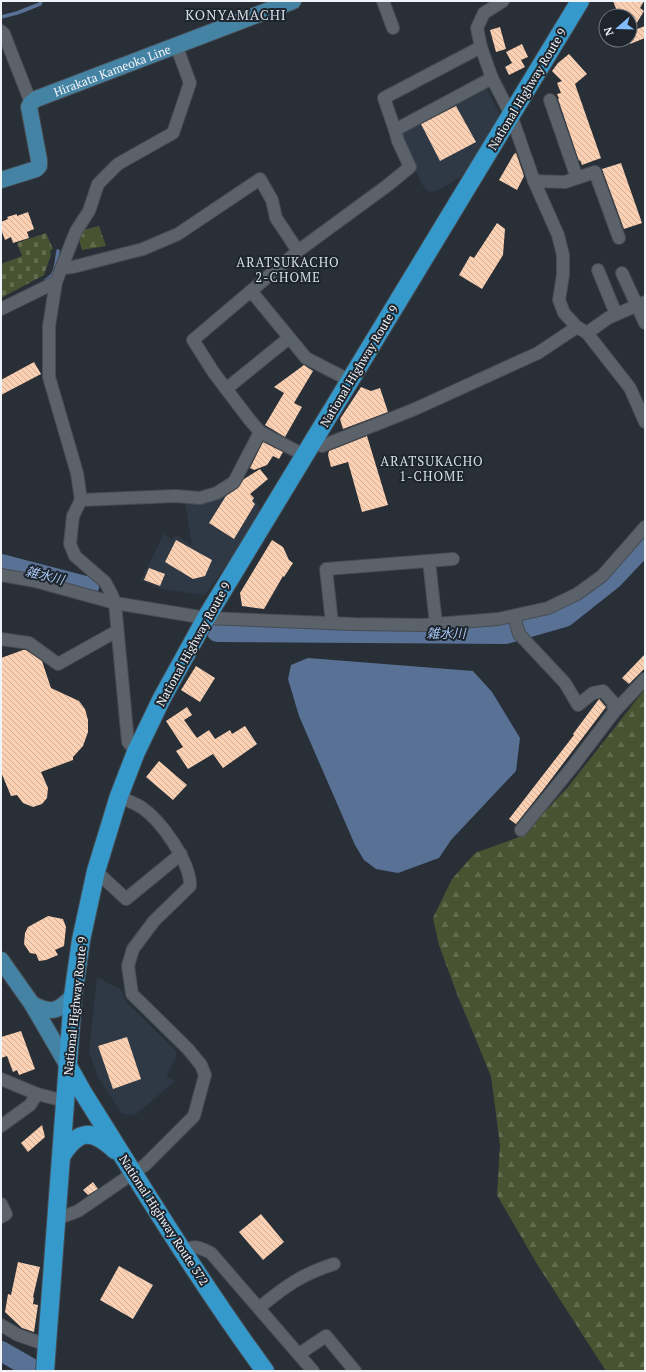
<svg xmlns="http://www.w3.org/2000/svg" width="646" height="1372" font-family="'PT Serif','Noto Sans JP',serif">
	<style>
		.built { fill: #2e3945 }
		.forest { fill: url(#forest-firs) }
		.cemetery { fill: url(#cemetery-stones) }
		.water { fill: #587195 }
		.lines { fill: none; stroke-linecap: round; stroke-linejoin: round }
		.stream { stroke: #587195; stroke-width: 3.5 }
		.river { stroke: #587195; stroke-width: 20 }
		.building { fill: url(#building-back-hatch) }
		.minor-casing { stroke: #474c53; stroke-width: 14 }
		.major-casing { stroke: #474c53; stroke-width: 18 }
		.highway-casing { stroke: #474c53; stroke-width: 20 }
		.minor { stroke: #5b626a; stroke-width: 12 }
		.major { stroke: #4583a4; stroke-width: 16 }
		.highway { stroke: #3699cb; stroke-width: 18 }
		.labels { text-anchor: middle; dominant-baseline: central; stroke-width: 4; stroke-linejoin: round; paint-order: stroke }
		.street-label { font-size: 12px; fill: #f0f4f9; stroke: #1f252c }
		.neighbourhood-label { font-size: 13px; letter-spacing: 1px; fill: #d4dde7; stroke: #1f252c }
		.water-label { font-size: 13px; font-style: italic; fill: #a5c6f4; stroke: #1f252c }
		.quarter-label { font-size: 14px; letter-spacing: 1px; fill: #d4dde7; stroke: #1f252c }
	</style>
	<defs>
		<pattern id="forest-firs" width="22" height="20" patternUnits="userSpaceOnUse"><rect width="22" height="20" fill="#475431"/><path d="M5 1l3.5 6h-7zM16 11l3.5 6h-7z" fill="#626d50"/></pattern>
		<pattern id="cemetery-stones" width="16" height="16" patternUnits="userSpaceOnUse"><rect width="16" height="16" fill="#475431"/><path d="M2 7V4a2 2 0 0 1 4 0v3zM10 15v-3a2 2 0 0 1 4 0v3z" fill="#626d50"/></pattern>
		<pattern id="building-back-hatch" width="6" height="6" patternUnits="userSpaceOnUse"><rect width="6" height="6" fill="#fcd0b2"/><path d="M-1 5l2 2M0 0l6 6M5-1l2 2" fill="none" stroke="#cfae98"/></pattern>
	</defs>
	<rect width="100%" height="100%" fill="#282f37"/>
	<g class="built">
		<polygon points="485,88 489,92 500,116 462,176 439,190 432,192 427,191 422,184 401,137 403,130"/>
		<polygon points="243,478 261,510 233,555 205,595 161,589 141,580 164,534 172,540 176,535 192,545 185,502 222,494"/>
		<polygon points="97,977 114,986 121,989 126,1002 176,1051 176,1058 167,1074 167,1076 175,1081 135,1115 122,1114 98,1077 89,1052"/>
	</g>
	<g class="forest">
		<polygon points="99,226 106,246 82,250 79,240 83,230"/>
		<polygon points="645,689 645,1371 606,1371 537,1264 497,1195 500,1145 491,1076 457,994 439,945 433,918 452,879 475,853 522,836 568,787"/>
	</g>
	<polygon class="cemetery" points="46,233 53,249 50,251 51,255 44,275 1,298 1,264 22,256 17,243"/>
	<polygon class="water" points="308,658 473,671 492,692 520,738 516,771 451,840 439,858 398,873 376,869 364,860 355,845 299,716 288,679 291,665"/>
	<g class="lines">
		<g class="stream">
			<polyline points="1,17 17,13 40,4 41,1"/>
			<path d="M46,280C57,275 56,261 58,251"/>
		</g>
		<g class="river">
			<polyline points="1,564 89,587"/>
			<polyline points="217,632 506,634 565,617 613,579 645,545"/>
			<polyline points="1,1351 36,1371"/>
		</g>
	</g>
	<g class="building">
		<polygon points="613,1 644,1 640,8 644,11 632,31 645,26 645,38 630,44 630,16 619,16"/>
		<polygon points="500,27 506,49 496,52 490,30"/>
		<polygon points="522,44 528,57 521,60 525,67 509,75 505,67 512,63 506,52"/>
		<polygon points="569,54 587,74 575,84 601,158 582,165 580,160 579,161 558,99 559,99 557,94 561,93 557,83 562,81 552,71 558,63"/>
		<polygon points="456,106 476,142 440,161 421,124"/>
		<polygon points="516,153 524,176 517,190 499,180 514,154"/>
		<polygon points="621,163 642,223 624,229 602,169"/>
		<polygon points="28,212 34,229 27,232 29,238 13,243 11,237 5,240 1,229 1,222 8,219 7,217 17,214 17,216"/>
		<polygon points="497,223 505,229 503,255 482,289 459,275 470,256 474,258"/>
		<polygon points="34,362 41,374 1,395 1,380"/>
		<polygon points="304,365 313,371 294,403 302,407 285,437 265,425 284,393 274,387"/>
		<polygon points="361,387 371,391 380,388 388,412 343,429 340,419"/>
		<polygon points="367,436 388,505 362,512 348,462 331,467 328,455 329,451"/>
		<polygon points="263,442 283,452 279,459 273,456 267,465 254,470 250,468"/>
		<polygon points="260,469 268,479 250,494 254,498 252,501 255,504 234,539 209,523 226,496 238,488 244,479"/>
		<polygon points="176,540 212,560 205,576 193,579 165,562"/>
		<polygon points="272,540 283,547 289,560 293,563 284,577 283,576 264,609 242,606 240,593"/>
		<polygon points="149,568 165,574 160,586 144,580"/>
		<polygon points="23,650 26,650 42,661 51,688 79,701 85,709 88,720 88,732 83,746 73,757 73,760 41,772 48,788 47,798 42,804 33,807 23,803 17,795 11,796 1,772 1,658"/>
		<polygon points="645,654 645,668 629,684 622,678"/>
		<polygon points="196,666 215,678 200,702 181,690"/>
		<polygon points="599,699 606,707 543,790 516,824 509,819 574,735 573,734"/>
		<polygon points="187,707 192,715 184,720 197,738 209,730 215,739 230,730 232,734 245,726 257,744 223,768 213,754 188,769 176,751 183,747 166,721"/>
		<polygon points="159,761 187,785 173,800 146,777"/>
		<polygon points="48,916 63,919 66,927 64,946 55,950 58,955 46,960 39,961 36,954 30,953 24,944 25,933 28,927"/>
		<polygon points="21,1031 35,1069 19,1075 17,1070 13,1072 7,1056 1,1058 1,1037"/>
		<polygon points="127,1037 141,1079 113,1089 98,1046"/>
		<polygon points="42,1125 45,1137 28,1152 21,1143"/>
		<polygon points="93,1182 98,1189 88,1195 83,1190"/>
		<polygon points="261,1214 284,1242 263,1260 239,1232"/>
		<polygon points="18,1262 40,1267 33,1297 34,1298 33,1304 38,1305 34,1332 22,1328 5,1312 8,1294 11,1295"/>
		<polygon points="119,1266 153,1285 133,1319 100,1300"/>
	</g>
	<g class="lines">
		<g class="minor-casing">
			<g id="minor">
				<polyline points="383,1 393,28"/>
				<polyline points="503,1 484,13 477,28 481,47 492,78 511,115 534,181 558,235 563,255 563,275 559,300 564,313 577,327 587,333 630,388 645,422"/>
				<polyline points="1,31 4,34 31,103"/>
				<polyline points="550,100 577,178"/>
				<polyline points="395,130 384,98 481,47"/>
				<polyline points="534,181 565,182 595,172 619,238"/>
				<polyline points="62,268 73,267 143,249 178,234 260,179 272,200 276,218 298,251"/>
				<polyline points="598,270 616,314"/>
				<polyline points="622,273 645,323"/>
				<polyline points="251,291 306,358 351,381"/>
				<polyline points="1,309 56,282"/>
				<polyline points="587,333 608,318 645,302"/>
				<polyline points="226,389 289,338"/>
				<polyline points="312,443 322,446 415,409 538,353 577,327"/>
				<polyline points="304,455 260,432 249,419 214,373 193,340 298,251 388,185 410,167 398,141 395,130 492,78"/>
				<polyline points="81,500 175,496 200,498 217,493 234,482 260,432"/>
				<polyline points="429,561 436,624"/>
				<polyline points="1,575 35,581 115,603 206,618 354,624 423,625 498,619 548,608 577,594 602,576 645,527"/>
				<polyline points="514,616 519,634 565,683 578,705 593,693 603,691 613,702 614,712"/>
				<polyline points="332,623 326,569 453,559"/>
				<polyline points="1,639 29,643 58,664 117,631"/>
				<polyline points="136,752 128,742 115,603 111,593 105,582 75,556 70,544 73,516 81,500 77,473 49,377 49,326 56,282 76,231 89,211 98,184 118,164 173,133 190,83 176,45"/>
				<polyline points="521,830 573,766 614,712 645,679"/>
				<polyline points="96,871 126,899 181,854"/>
				<polyline points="1,1079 37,1094 65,1101"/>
				<polyline points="1,1126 30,1105 37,1094"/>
				<polyline points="1,1204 6,1214 1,1217"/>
				<path d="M57,1219L78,1211L145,1165L194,1116L205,1075L201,1065L188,1049L132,994L128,966L133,949L154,921L190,886C191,863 161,820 141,807C134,803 126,800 119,796"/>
				<path d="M184,1251C195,1244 200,1248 211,1253L313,1371"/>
				<path d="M259,1308C284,1287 302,1274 334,1264"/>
				<polyline points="1,1325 18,1335 47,1345"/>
				<polyline points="299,1354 326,1336 355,1371"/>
			</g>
		</g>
		<g class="major-casing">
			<g id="major">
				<path id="s1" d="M1,180L36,169L39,166V160L29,107L31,103L36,99L293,1"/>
				<polyline points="1,960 32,1004 68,1066"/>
				<path d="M32,1004C51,1014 58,1012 73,996"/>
			</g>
		</g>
		<g class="highway-casing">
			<g id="highway">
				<path d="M68,1066L82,1091C141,1185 199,1281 265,1371"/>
				<path d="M62,1155C79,1129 92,1129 115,1150"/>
				<polyline points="45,1371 73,996 81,940 96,871 119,796 136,752 162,698 206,618 580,1"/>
			</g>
		</g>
		<use href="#minor" class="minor"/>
		<use href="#major" class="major"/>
		<use href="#highway" class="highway"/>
	</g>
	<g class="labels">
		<g class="street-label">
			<text stroke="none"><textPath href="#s1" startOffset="193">Hirakata Kameoka Line</textPath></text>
			<text transform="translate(527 89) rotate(-59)">National Highway Route 9</text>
			<text transform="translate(359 366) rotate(-59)">National Highway Route 9</text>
			<text transform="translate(193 644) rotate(-61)">National Highway Route 9</text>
			<text transform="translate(75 1006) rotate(-84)">National Highway Route 9</text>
			<text transform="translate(164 1220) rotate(57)">National Highway Route 372</text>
		</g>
		<g class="neighbourhood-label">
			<text x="288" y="262">ARATSUKACHO<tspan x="288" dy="15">2-CHOME</tspan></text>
			<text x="432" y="461">ARATSUKACHO<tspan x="432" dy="15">1-CHOME</tspan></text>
		</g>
		<g class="water-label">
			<text transform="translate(45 575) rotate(14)">雑水川</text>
			<text x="446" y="633">雑水川</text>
		</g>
		<g class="quarter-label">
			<text x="236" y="14">KONYAMACHI</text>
		</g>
	</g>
	<rect width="646" height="1372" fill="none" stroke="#f0f4f9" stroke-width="4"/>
	<g transform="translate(618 28) rotate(250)"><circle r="19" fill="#1f252c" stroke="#73787e"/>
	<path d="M0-3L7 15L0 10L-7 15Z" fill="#84bcfb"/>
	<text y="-6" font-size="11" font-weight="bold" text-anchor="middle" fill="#f0f4f9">N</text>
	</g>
</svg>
